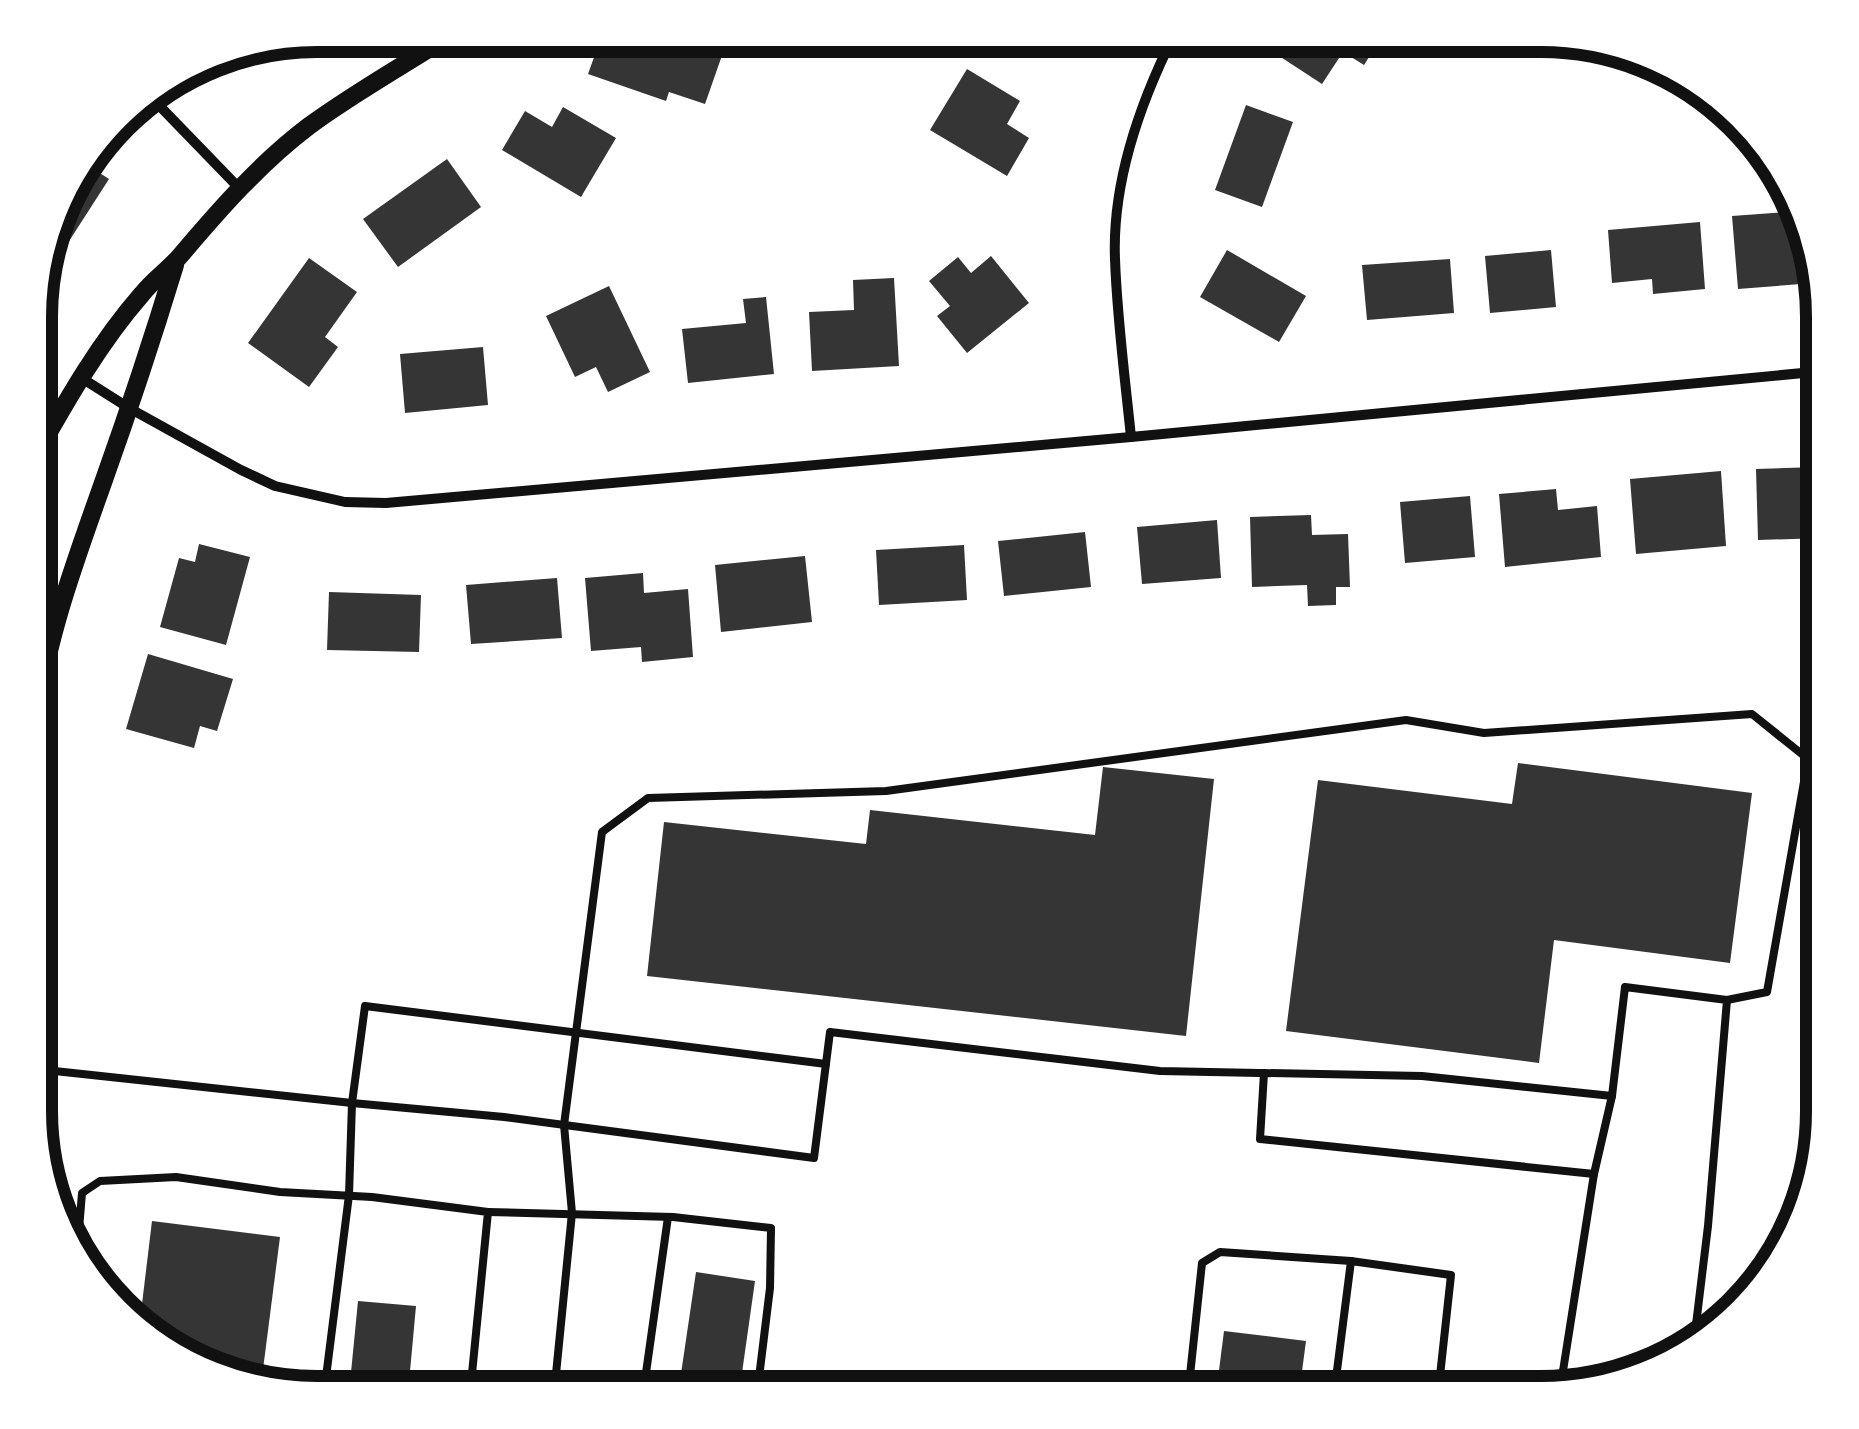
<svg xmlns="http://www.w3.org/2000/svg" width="1859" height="1429" font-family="'IBM Plex Sans',sans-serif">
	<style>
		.building { fill: #353535 }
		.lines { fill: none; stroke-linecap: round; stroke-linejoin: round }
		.service { stroke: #111; stroke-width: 8 }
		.minor { stroke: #111; stroke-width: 10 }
		.tertiary { stroke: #111; stroke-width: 18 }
		.rim { fill: none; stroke: #111; stroke-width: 12 }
	</style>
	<rect width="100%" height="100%" fill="#fff"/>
	<g class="building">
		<polygon points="602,35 648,35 664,41 666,35 701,35 726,44 705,104 669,92 666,101 588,74"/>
		<polygon points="1011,35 1067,35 1056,57"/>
		<polygon points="1284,35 1383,35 1364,65 1343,52 1322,84 1273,52"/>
		<polygon points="1577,40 1605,46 1598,56"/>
		<polygon points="267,43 245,65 230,50 245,47"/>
		<polygon points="967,69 1020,101 1007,124 1029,138 1007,176 930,130"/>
		<polygon points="1246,105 1293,122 1262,207 1215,190"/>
		<polygon points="563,107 616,138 581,197 502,150 525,111 552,127"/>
		<polygon points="447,159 481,207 398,267 363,219"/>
		<polygon points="84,163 109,179 64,249 51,241 73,177"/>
		<polygon points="1799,211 1810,256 1799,256 1801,284 1738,289 1732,216"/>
		<polygon points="1700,222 1705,289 1653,294 1652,279 1612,283 1608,230"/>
		<polygon points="1227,250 1306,296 1279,342 1200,297"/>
		<polygon points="1551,250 1556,307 1490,313 1485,256"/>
		<polygon points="991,256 1029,303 967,353 937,316 950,306 929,281 958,257 971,273"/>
		<polygon points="309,258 357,292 325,337 338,347 309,387 248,343"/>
		<polygon points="1450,259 1454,313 1367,320 1362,265"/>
		<polygon points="894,278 899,366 812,371 809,312 854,310 853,280"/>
		<polygon points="609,286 650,372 608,392 596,367 575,377 546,316"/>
		<polygon points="766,297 774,374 688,383 682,329 746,323 743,299"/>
		<polygon points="483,347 488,405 405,413 400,354"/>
		<polygon points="1817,467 1817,487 1824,487 1824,538 1758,540 1756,469"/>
		<polygon points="1721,471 1726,546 1636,554 1630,479"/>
		<polygon points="1556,489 1558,510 1597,506 1601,557 1505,567 1499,494"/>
		<polygon points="1470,496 1475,557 1405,563 1400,502"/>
		<polygon points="1311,515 1312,535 1348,534 1350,587 1336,587 1336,605 1308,606 1307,585 1252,587 1250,517"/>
		<polygon points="1217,520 1221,578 1142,584 1137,527"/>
		<polygon points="1085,532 1091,587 1004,596 998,541"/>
		<polygon points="199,544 250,557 226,645 160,627 179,558 195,562"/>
		<polygon points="964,545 967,600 879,605 876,550"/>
		<polygon points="805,556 812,622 721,632 715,565"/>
		<polygon points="643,573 644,593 688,589 693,657 642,662 641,647 591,651 585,578"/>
		<polygon points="557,578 562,638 471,644 466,585"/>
		<polygon points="329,592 421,595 419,652 327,650"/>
		<polygon points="148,654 233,679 217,731 200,726 194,748 126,729"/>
		<polygon points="1518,763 1752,793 1730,963 1554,940 1539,1063 1286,1031 1318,780 1512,804"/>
		<polygon points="1103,767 1214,779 1186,1036 647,976 664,822 866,844 870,810 1095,835"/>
		<polygon points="152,1221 280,1237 261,1385 210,1373 139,1329"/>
		<polygon points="696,1272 755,1281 739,1394 678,1394"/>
		<polygon points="358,1301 416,1306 408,1393 349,1393"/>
		<polygon points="1224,1331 1306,1341 1299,1394 1216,1394"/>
	</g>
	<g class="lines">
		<g class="service">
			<polyline points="36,1069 352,1103 504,1117 814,1158 830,1032 1160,1071 1422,1076 1612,1096 1625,987 1727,1000 1708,1226 1694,1341"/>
			<polyline points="1264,1073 1260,1139 1594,1174"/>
			<polyline points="488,1212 673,1217 771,1228 770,1288 757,1394"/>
			<polyline points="77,1254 82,1193 100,1181 176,1177 280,1192 372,1197 488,1212 470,1394"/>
			<polyline points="1696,1325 1714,1327"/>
			<polyline points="1560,1390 1594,1174 1612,1096"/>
			<polyline points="324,1393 349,1195 352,1103 365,1006 826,1064"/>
			<polyline points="554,1394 572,1213 564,1125 602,832 648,798 886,791 1406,720 1484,733 1752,714 1808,759 1767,992 1727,1000"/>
			<polyline points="643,1394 668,1217"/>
			<polyline points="1188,1394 1202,1263 1220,1252 1351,1261"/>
			<polyline points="1334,1394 1351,1261 1451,1275 1438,1394"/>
		</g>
		<g class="minor">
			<polyline points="149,95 240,189"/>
			<polyline points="80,377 129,408 241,470 275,486 345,502 386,503 1131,437 1824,371"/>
			<path d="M1131,437C1125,378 1117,318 1115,259C1112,182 1140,103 1174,35"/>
		</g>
		<g class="tertiary">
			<path d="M37,453C68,398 100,342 142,294C153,280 168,270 180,256C219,210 260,163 309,126C354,93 404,65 451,35"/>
			<path d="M37,714C48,632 78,554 105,477C130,407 153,337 175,265"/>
		</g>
	</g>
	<path d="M0 0H1859V1429H0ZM317 52H1541A265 265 0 0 1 1806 317V1111A265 265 0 0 1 1541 1376H317A265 265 0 0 1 52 1111V317A265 265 0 0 1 317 52Z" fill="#fff" fill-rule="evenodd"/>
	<path class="rim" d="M317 52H1541A265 265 0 0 1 1806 317V1111A265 265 0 0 1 1541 1376H317A265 265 0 0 1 52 1111V317A265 265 0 0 1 317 52Z"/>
</svg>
